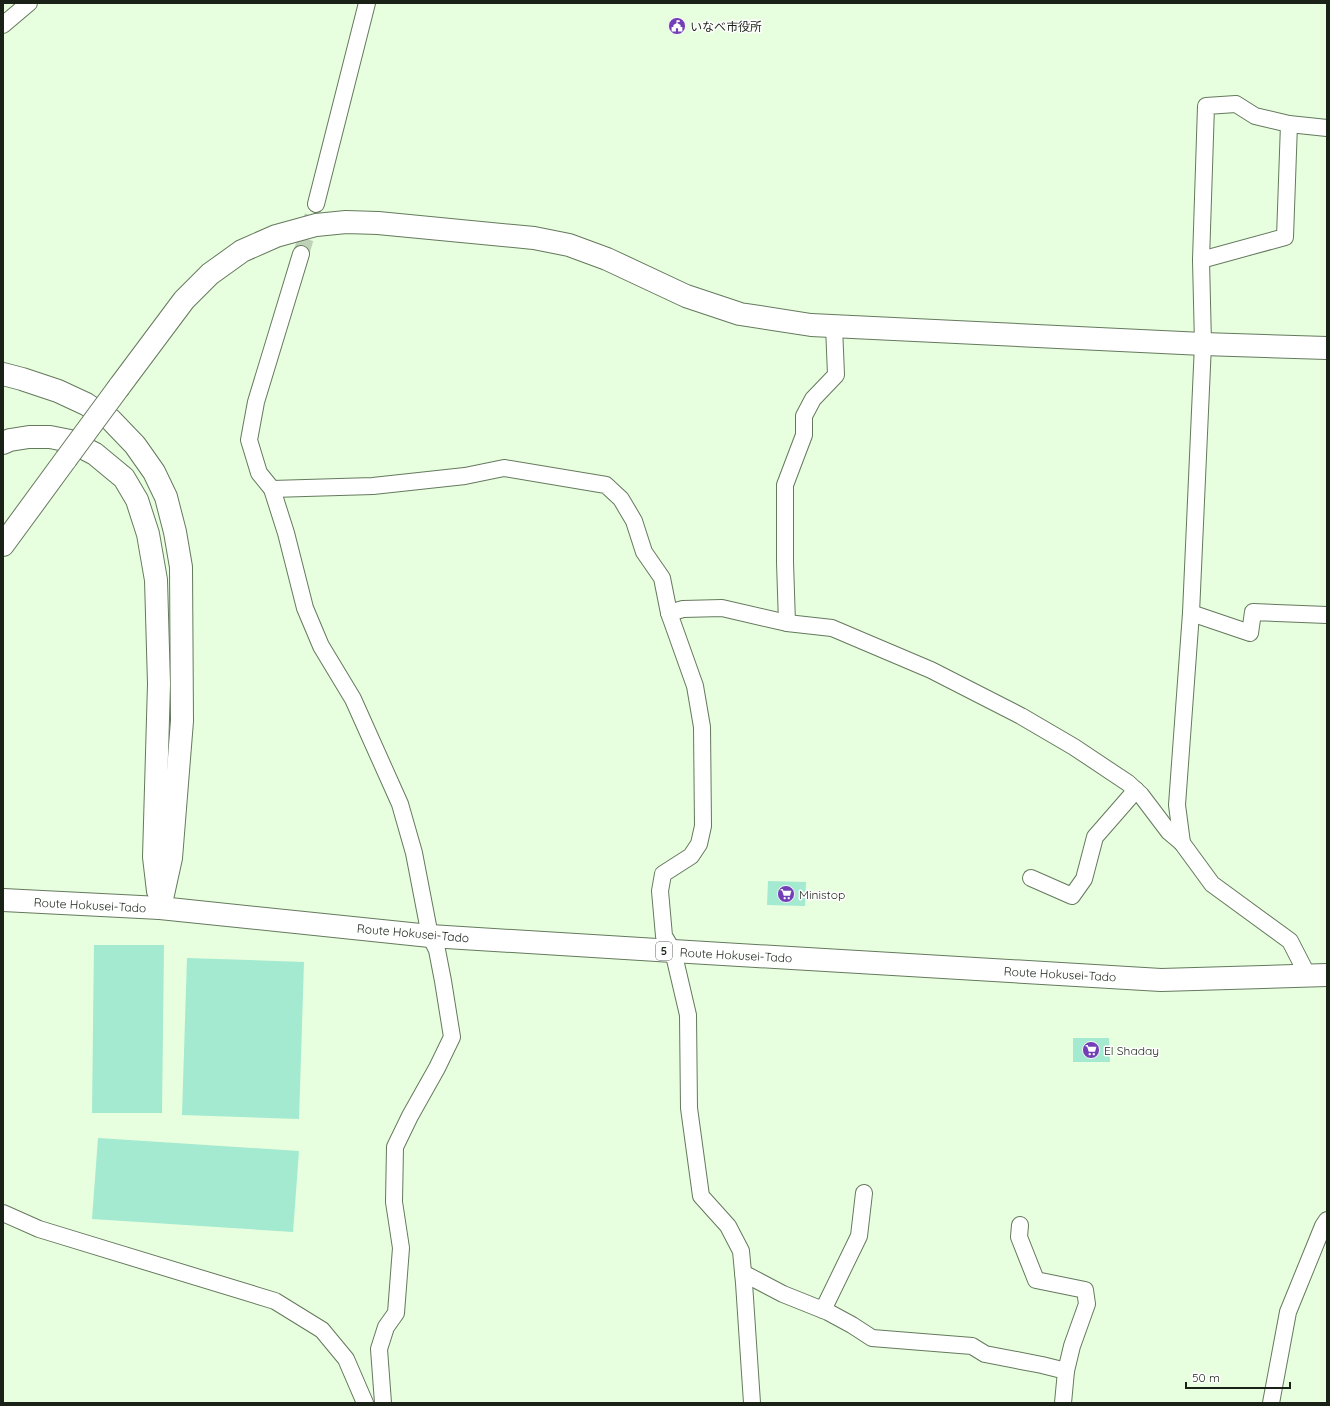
<svg xmlns="http://www.w3.org/2000/svg" width="1330" height="1406" font-family="Quicksand,'Noto Sans JP',sans-serif">
	<style>
		.building { fill: #a3ead0 }
		.lines { fill: none; stroke-linecap: round; stroke-linejoin: round }
		.street-tunnel { stroke: #bed2b7; stroke-width: 16; stroke-dasharray: 16 8; stroke-linecap: butt }
		.street-casing { stroke: #65795d; stroke-width: 18 }
		.secondary-casing { stroke: #65795d; stroke-width: 24 }
		.primary-casing { stroke: #65795d; stroke-width: 24 }
		.highway-casing { stroke: #65795d; stroke-width: 24 }
		.street { stroke: #fff; stroke-width: 16 }
		.secondary { stroke: #fff; stroke-width: 22 }
		.primary { stroke: #fff; stroke-width: 22 }
		.highway { stroke: #fff; stroke-width: 22 }
		.secondary-bridge-casing { stroke: #65795d; stroke-width: 24; stroke-linecap: butt }
		.secondary-bridge { stroke: #fff; stroke-width: 22 }
		.labels { text-anchor: middle; dominant-baseline: central; stroke-width: 3; stroke-linejoin: round; paint-order: stroke }
		.shield { fill: #fff; stroke: #5f645d; stroke-width: 1 }
		.shield-label { font-size: 11px; font-weight: bold; fill: #1a2217 }
		.poi-label { font-size: 12px; fill: #1a2217; stroke: #fff; text-anchor: start }
		.street-label { font-size: 12px; fill: #1a2217; stroke: #fff }
	</style>
	<rect width="100%" height="100%" fill="#e7fedf"/>
	<g class="building">
		<polygon points="768,881 806,882 805,906 767,905"/>
		<polygon points="94,945 164,945 162,1113 92,1113"/>
		<polygon points="187,958 304,962 299,1119 182,1115"/>
		<polygon points="1073,1038 1109,1038 1110,1062 1073,1062"/>
		<polygon points="98,1138 299,1151 293,1232 92,1219"/>
	</g>
	<g class="lines">
		<polyline class="street-tunnel" points="301,254 316,204"/>
		<g class="street-casing">
			<g id="street">
				<polyline points="3,25 29,3"/>
				<polyline points="316,204 367,3"/>
				<polyline points="301,254 256,402 249,440 259,473 272,489 286,533 305,608 321,646 353,699 400,804 414,853 430,936 437,950 443,981 452,1037 437,1068 410,1116 395,1147 394,1202 401,1248 396,1313 386,1327 379,1349 383,1403"/>
				<polyline points="1201,260 1285,237 1289,124"/>
				<polyline points="272,489 373,486 465,476 504,468 606,485 621,499 634,521 644,552 662,578 669,613 695,686 702,727 703,826 699,844 691,856 663,874 660,891 664,936 673,951 688,1015 689,1108 701,1196 728,1226 741,1251 744,1283 752,1403"/>
				<polyline points="669,613 683,609 722,608 787,623 832,628 931,670 1021,716 1074,747 1128,783 1141,795 1169,832 1182,843 1212,884 1290,941 1308,976"/>
				<polyline points="1191,613 1250,633 1253,612 1327,615"/>
				<polyline points="787,623 785,562 785,485 804,435 804,416 813,399 836,375 834,326"/>
				<polyline points="1182,843 1177,805 1191,613 1203,344 1201,260 1206,106 1236,104 1255,116 1289,124 1327,128"/>
				<polyline points="1031,878 1072,896 1084,879 1095,837 1136,790"/>
				<polyline points="3,1213 39,1229 275,1301 322,1330 346,1359 365,1403"/>
				<polyline points="1020,1225 1019,1237 1036,1280 1085,1290 1087,1304 1072,1346 1066,1371"/>
				<polyline points="743,1273 783,1294 828,1312 852,1325 872,1338 972,1346 985,1354 1042,1365 1066,1371 1063,1403"/>
				<polyline points="823,1310 859,1236 864,1193"/>
				<polyline points="1271,1403 1288,1312 1323,1226 1327,1220"/>
			</g>
		</g>
		<g class="secondary-casing">
			<g id="secondary">
				<polyline points="119,387 184,300 210,274 242,251 276,236 316,225 346,222 378,223 534,238 569,245 607,259 686,296 740,314 811,325 1203,344 1327,348"/>
				<polyline points="3,545 66,459"/>
			</g>
		</g>
		<g class="primary-casing">
			<polyline id="primary" points="3,900 160,908 430,936 673,951 1161,980 1327,975"/>
		</g>
		<g class="highway-casing">
			<g id="highway">
				<polyline points="3,374 22,379 58,391 86,404 111,420 135,445 154,472 166,497 175,532 181,567 182,721 171,858 160,908"/>
				<polyline points="3,443 10,440 29,437 50,437 70,441 95,454 124,478 137,500 148,534 156,580 159,684 154,857 158,891"/>
			</g>
		</g>
		<use href="#street" class="street"/>
		<use href="#secondary" class="secondary"/>
		<use href="#primary" class="primary"/>
		<use href="#highway" class="highway"/>
		<g class="secondary-bridge-casing">
			<polyline id="secondary-bridge" points="66,459 119,387"/>
		</g>
		<use href="#secondary-bridge" class="secondary-bridge"/>
	</g>
	<defs>
		<g id="civic-disc" transform="scale(0.9)"><circle r="9.5" fill="#723fb6" stroke="#fff"/><path d="M-.6-6.5H3V-4.5H.6V-3L4-1V1h2V6H-6V1h2V-1L-.6-3ZM-1.2 2.5V6h2.4V2.5Z" fill="#fff"/></g>
		<g id="supermarket-disc" transform="scale(0.9)"><circle r="9.5" fill="#723fb6" stroke="#fff"/><path d="M-6-5.5h2.5l.6 2H6L4.5 2H-2.5L-4.4-4H-6ZM-1.5 3.2a1.3 1.3 0 1 0 .1 0ZM3 3.2a1.3 1.3 0 1 0 .1 0Z" fill="#fff"/></g>
	</defs>
	<g fill-rule="evenodd">
		<use href="#civic-disc" x="677" y="26"/>
		<use href="#supermarket-disc" x="786" y="894"/>
		<use href="#supermarket-disc" x="1091" y="1050"/>
	</g>
	<g class="labels">
		<rect class="shield" x="656" y="942" width="16" height="18" rx="3"/>
		<g class="shield-label">
			<text x="664" y="951">5</text>
		</g>
		<g class="poi-label">
			<text x="690" y="26">いなべ市役所</text>
			<text x="799" y="894">Ministop</text>
			<text x="1104" y="1050">El Shaday</text>
		</g>
		<g class="street-label">
			<text transform="translate(90 905) rotate(3)">Route Hokusei-Tado</text>
			<text transform="translate(413 933) rotate(5)">Route Hokusei-Tado</text>
			<text transform="translate(736 955) rotate(3)">Route Hokusei-Tado</text>
			<text transform="translate(1060 974) rotate(3)">Route Hokusei-Tado</text>
		</g>
	</g>
	<rect width="1330" height="1406" fill="none" stroke="#1a2217" stroke-width="8"/>
	<path d="M1186 1382v6h104v-6" fill="none" stroke="#1a2217" stroke-width="2"/>
	<text x="1192" y="1382" font-size="12" fill="#1a2217" stroke="#ffffff" stroke-width="3" paint-order="stroke">50 m</text>
</svg>
